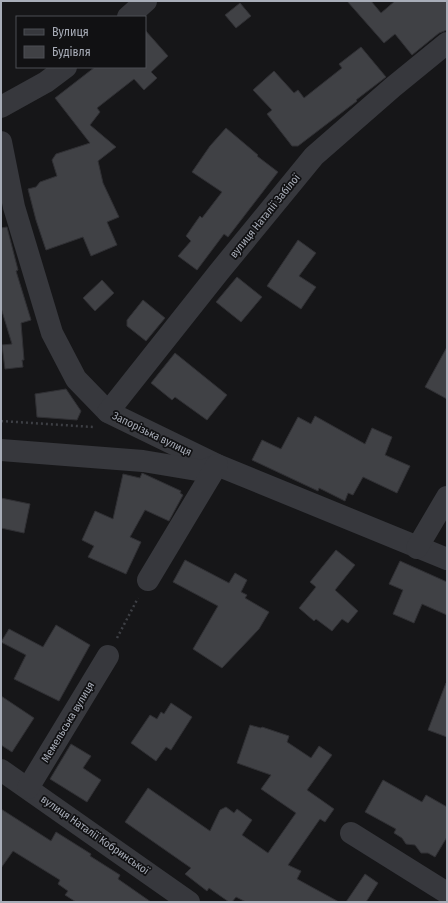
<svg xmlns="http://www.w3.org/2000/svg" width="448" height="903" font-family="'Fira Sans Condensed',sans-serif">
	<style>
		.building { fill: #404145; stroke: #303034 }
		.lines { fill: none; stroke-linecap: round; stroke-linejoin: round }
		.path { stroke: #3d3f44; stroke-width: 2.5; stroke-dasharray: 2 3; stroke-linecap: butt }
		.minor { stroke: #37383d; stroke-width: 22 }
		.labels { text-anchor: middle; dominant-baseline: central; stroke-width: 3.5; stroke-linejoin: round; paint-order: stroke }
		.street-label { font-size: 11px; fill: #a8adb8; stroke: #111113 }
	</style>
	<rect width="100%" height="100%" fill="#161618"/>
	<g class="building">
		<polygon points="347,1 371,1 381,13 395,1 447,1 447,30 439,33 412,55 395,34 384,43"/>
		<polygon points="240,3 251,16 236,28 225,15"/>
		<polygon points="145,30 168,56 151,72 157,78 144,90 134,79 97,108 100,112 90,125 116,147 98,161 103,183 119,217 107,222 117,245 91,256 83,237 46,250 36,220 28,189 36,187 40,182 57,176 52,160 56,154 90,143 55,98 95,67 145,67"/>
		<polygon points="361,47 386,77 356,100 357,101 298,146 292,146 267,114 272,110 253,90 274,71 294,93 298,90 304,98 342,68 339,64"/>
		<polygon points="226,128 258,155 257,156 278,172 228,237 224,234 197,270 178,256 191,241 186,236 200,216 202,218 222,192 192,172 210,146"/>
		<polygon points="7,227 18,270 16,271 31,320 21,323 24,360 22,360 23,367 5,369 2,345 12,344 1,308 1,228"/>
		<polygon points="298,240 316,253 299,276 316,287 301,309 267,286"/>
		<polygon points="237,277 262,297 241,322 216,302"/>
		<polygon points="102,280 114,293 95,311 83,298"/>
		<polygon points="143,300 165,318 146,341 127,326 127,320"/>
		<polygon points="447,347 447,399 425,387"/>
		<polygon points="175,353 227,395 207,420 175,397 172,400 151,383"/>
		<polygon points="66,389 81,411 77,420 37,417 35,394"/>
		<polygon points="315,416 365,444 372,428 392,437 385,455 410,466 397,493 363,477 353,495 348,493 345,501 319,488 318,491 252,460 262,440 281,449 298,417 311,424"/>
		<polygon points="142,473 181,491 180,493 183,495 169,521 145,510 130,537 141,542 126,574 88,557 94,546 82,540 95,511 113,519 123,474 140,478"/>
		<polygon points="1,498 30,504 24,533 1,528"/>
		<polygon points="336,550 355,565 335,590 358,611 348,623 342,619 332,631 316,619 314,621 299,608 316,587 310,582"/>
		<polygon points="185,560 229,583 235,573 247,580 241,592 247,595 245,598 269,612 259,629 222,668 193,649 218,606 173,582"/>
		<polygon points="400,561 447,582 447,615 422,604 414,623 393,614 403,590 389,584"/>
		<polygon points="56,625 90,645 59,701 14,679 26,655 1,642 9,629 43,647"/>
		<polygon points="446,683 447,683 447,737 428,730"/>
		<polygon points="1,696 34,718 12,752 1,745"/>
		<polygon points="171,703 192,717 171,750 166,747 156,761 131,743 150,715 157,719 161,712 164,714"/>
		<polygon points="250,725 261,728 262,727 289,736 287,742 311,758 319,746 332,755 307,790 334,809 325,822 320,819 288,865 301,871 297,879 339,902 246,902 236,897 232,902 229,902 209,888 207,891 185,874 191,868 125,822 148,788 210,831 220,810 226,807 234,813 237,809 252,820 242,835 268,853 296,813 261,789 271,775 237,763"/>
		<polygon points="71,744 91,756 83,768 101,780 87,802 50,779"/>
		<polygon points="383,780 422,802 426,795 447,807 447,837 435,857 428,853 421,853 415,845 406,844 402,838 394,833 396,829 365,812"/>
		<polygon points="1,809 51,841 56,832 91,854 90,856 120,875 118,879 151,902 76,902 65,895 68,891 58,884 60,880 13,851 1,868"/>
		<polygon points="365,874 378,883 366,902 346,902"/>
	</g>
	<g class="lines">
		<g class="path">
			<polyline points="1,421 93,427"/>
			<polyline points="117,638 138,598"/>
		</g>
		<g class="minor">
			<polyline points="128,17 146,1"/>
			<polyline points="1,107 46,82 66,67"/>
			<polyline points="1,142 14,207 52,333 76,379 108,412 217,465 447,559"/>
			<polyline points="108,412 219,272 314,156 393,87 447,43"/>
			<polyline points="1,450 143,461 203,471 215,466"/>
			<polyline points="417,548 447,497"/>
			<polyline points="148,580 217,465"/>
			<polyline points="1,770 189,902"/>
			<polyline points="28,788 108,656"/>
			<polyline points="351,833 447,893"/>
		</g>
	</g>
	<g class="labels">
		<g class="street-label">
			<text transform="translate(265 216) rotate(-51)">вулиця Наталії Забілої</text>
			<text transform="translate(152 434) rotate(26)">Запорізька вулиця</text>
			<text transform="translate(68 722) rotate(-59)">Мемельська вулиця</text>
			<text transform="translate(95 835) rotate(35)">вулиця Наталії Кобринської</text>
		</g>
	</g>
	<rect width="448" height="903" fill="none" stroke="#a8adb8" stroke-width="4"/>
	<rect x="16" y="16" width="130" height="52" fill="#111113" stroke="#4d4f55"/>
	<rect x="24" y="29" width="20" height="6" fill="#37383d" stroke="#4d4f55"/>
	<text x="52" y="36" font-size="12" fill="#a8adb8">Вулиця</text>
	<rect x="24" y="46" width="20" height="12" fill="#404145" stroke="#4d4f55"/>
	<text x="52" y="56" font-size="12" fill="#a8adb8">Будівля</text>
</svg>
